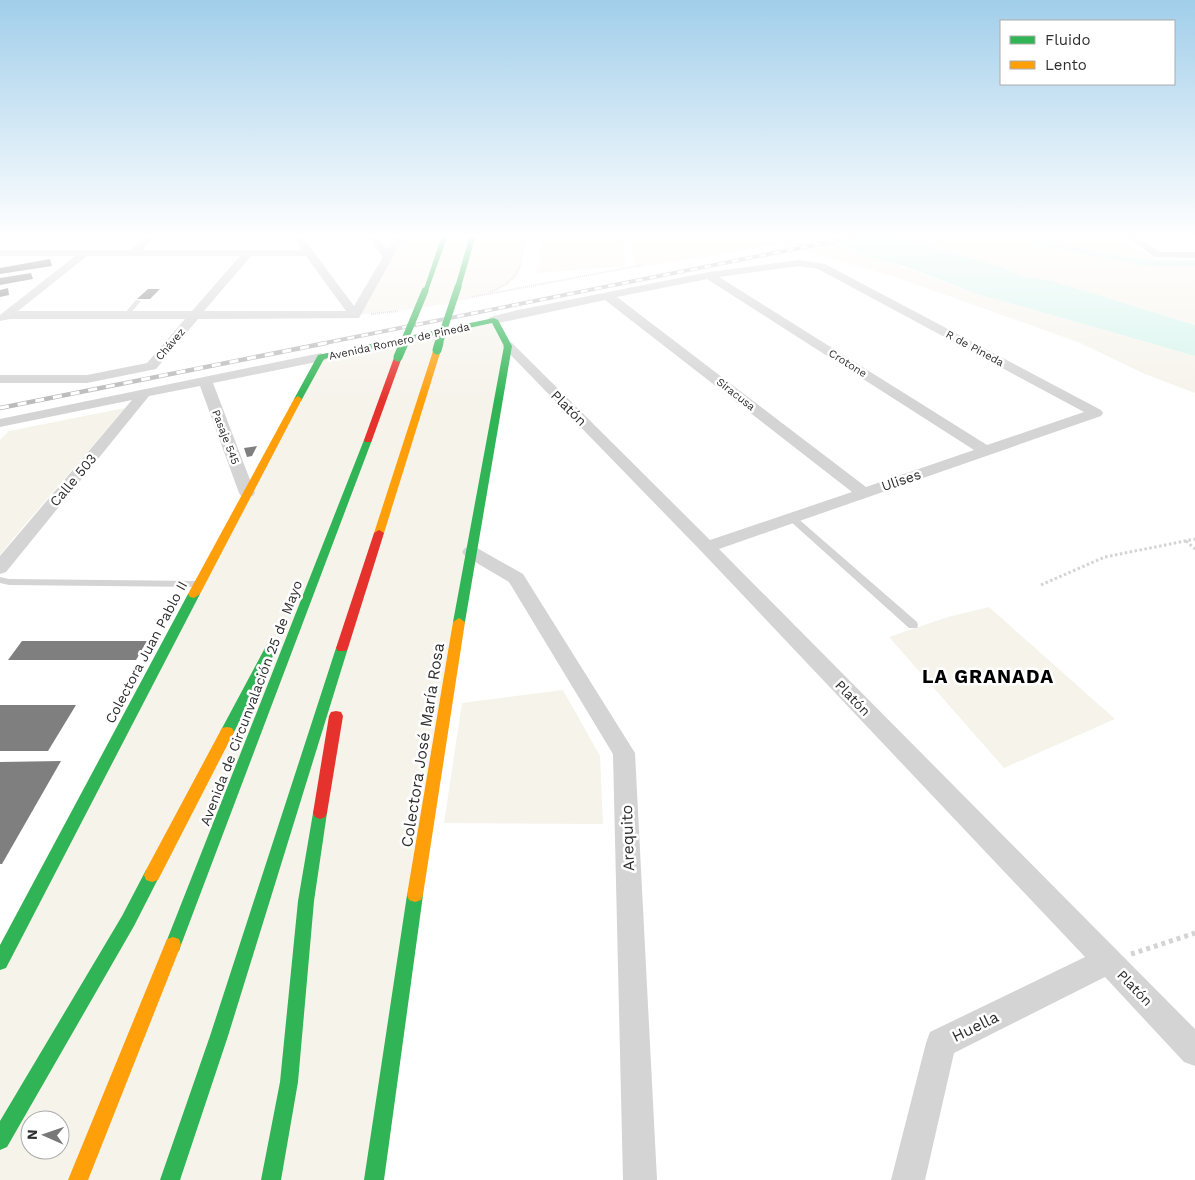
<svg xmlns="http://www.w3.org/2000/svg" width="1195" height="1180" font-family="'Work Sans',sans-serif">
	<rect width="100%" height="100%" fill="#fff"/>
	<g fill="#f6f3eb" fill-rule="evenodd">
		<path d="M400 235H525C523 248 524 269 514 279 493 303 389 312 355 315Z"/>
		<polygon points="543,235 623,235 625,266 538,273"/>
		<polygon points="630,235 830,235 843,246 978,294 1195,356 1195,393 1145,374 1078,342 898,278 780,244 635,268"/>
		<polygon points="885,235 1109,235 1161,262 1195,263 1195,325 1052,281 1023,276 1008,269 954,254 946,249"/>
		<path d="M494 320 508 346 374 1180H0V962L321 357ZM30 1120H60V1150H30Z"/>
		<polygon points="125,408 16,535 0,555 0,440 9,431"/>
		<polygon points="989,607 1115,719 1004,768 889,637 948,617"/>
		<polygon points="563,690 600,756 603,824 444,823 462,703"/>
	</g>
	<polygon fill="#d6f4ec" points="830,235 885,235 912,240 1008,269 1023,276 1052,281 1195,325 1195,356 978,294 903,266 861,255 843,246"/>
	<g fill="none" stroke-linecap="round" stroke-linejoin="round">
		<polygon fill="#d6f4ec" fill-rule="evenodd" points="1039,241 1148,260 1195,260 1195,266 1148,266 1035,246 1034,244"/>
	</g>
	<g fill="#7f7f7f">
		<polygon points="50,259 52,266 0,274 0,268"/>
		<polygon points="31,273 33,279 0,285 0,278"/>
		<polygon points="8,288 9,295 0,297 0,290"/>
		<polygon points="148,289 160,289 150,299 137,299"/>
		<polygon points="257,446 252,456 247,457 244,448"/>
		<polygon points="22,641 147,641 136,660 8,660"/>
		<polygon points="0,705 76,705 48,751 0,751"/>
		<polygon points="61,761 2,864 0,864 0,762"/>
	</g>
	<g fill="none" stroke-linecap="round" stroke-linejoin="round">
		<g stroke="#d4d4d4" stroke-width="2" stroke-dasharray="1 1" stroke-linecap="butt">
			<path d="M490 292C521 279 521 266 525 235"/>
			<polyline points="472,297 643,265"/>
			<polyline points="371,314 399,311"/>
		</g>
		<g stroke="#d4d4d4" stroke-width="3" stroke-dasharray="2.5 2.5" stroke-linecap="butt">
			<polyline points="1186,541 1195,549"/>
			<polyline points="1041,585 1105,557 1195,539"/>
		</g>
		<polyline stroke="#d4d4d4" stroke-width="5" stroke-dasharray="4 4" stroke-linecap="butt" points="1131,954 1195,933"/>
		<g fill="#d4d4d4" fill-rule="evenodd">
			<polygon points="136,300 141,301 128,316 124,316 124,314"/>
			<polygon points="792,515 795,516 917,622 918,625 917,628 909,628 789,520 787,518"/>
			<polygon points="0,577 9,579 199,581 204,584 199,587 9,585 0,583"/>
		</g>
		<g fill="#d4d4d4" fill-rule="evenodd">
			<path d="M147 235H157L142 250H302L291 235H301L354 306 383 257 366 235H376L387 249 395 235H405L359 318 198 319 156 369 87 383H0V375H87L147 363 185 319H10L0 321V315L75 256H0V250H130ZM87 256H240L192 311H18ZM251 256H306L346 311H204Z"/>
			<polygon points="1125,235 1136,235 1160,252 1195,252 1195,258 1154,257"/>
			<path d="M799 260 825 264 1101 410 1103 413 1101 416 719 549 1195 1029V1066L1184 1062 1105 977 954 1053 925 1180H891L926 1043 930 1032 1085 957 701 551 502 346 508 342 512 343 710 540 852 492 605 300 494 324 488 320 490 317 518 310 709 272ZM799 266 818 269 1084 412 987 445 719 277ZM707 279 974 450 866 487 617 297Z"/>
			<polygon points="321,353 327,357 326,360 213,383 255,493 253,496 241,496 239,493 200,386 149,396 6,572 0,574 0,556 132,400 0,427 0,419"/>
			<polygon points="471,546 477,548 523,574 635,753 657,1180 623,1180 613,754 509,582 465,556 462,552 465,548"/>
		</g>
		<g fill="#30b455" fill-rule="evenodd">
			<polygon points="442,235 448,235 428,291 423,292"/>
			<polygon points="470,235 476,235 461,287 458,289 455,287"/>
			<polygon points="494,318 498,320 512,346 465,622 459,626 453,622 504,346 492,323 324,359 301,401 295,401 294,399 318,355"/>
			<polygon points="368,437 372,440 181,945 179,951 173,953 167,951 165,945 364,440"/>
			<polygon points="194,590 200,594 6,968 0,970 0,945 188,594"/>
			<polygon points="272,642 276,643 278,646 234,732 232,736 227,737 222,736 220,732 266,646 268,643"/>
			<polygon points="342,644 346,645 348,648 228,1036 180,1180 160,1180 210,1036 336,648 338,645"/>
			<polygon points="320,807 325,809 327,813 314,901 298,1082 281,1180 261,1180 280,1082 298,901 313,813 315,809"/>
			<polygon points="152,868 158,870 160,875 134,926 7,1147 0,1150 0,1121 122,916 146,870"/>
			<polygon points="415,888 421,890 423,895 384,1180 364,1180 407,895 409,890"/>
		</g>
		<g fill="#ff9f0a" fill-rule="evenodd">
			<polygon points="434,348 441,350 384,533 379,536 375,535 374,533"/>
			<polygon points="298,396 302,399 200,594 194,598 190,597 188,594 294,399"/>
			<polygon points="459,618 465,622 423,895 421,900 415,902 409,900 407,895 453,622"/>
			<polygon points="227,727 232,728 234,732 158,880 152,882 146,880 144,875 146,870 222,728"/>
			<polygon points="173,937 179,939 181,945 88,1180 68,1180 167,939"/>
		</g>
		<g fill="#e5322d" fill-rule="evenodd">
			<polygon points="395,355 402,357 372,440 371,442 365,442 364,440"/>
			<polygon points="379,530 384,533 348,648 346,651 338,651 336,648 374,533"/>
			<polygon points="336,711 341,712 343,716 327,813 325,817 320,819 315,817 313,813 329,716 331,712"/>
		</g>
		<g stroke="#bbb" stroke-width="4">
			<polyline id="rail-far1" points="320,344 864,235"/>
		</g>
		<g stroke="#bbb" stroke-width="4.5">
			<polyline id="rail" points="0,408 326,343"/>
		</g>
		<use href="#rail-far1" stroke="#fff" stroke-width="2.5" stroke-dasharray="7" stroke-linecap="butt"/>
		<use href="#rail" stroke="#fff" stroke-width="3" stroke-dasharray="9" stroke-linecap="butt"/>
		<g stroke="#30b455" stroke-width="7">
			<polyline points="403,344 425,291"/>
			<polyline points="439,344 458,287"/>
		</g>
		<g stroke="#30b455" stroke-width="9">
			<polyline points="437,350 439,343"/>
			<polyline points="398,357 404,343"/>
		</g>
	</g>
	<linearGradient id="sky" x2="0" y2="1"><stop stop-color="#a1ceea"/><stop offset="0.59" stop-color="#fff"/><stop offset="1" stop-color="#fff" stop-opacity="0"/></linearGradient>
	<rect width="1195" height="400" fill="url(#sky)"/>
	<g text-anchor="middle" stroke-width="5" stroke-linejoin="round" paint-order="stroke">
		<g font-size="11" fill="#2f2f2f" stroke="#fff">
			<text transform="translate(399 341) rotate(-12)" y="4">Avenida Romero de Pineda</text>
			<text transform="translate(170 344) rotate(-49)" y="4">Chávez</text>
			<text transform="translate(975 348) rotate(28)" y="4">R de Pineda</text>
			<text transform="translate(848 363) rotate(32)" y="4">Crotone</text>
			<text transform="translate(736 394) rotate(38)" y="4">Siracusa</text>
			<text transform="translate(226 437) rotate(69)" y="4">Pasaje 545</text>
		</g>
		<g font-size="14" fill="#2f2f2f" stroke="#fff">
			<text transform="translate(569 408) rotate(45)" y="5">Platón</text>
			<text transform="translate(73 480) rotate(-50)" y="5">Calle 503</text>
			<text transform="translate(901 480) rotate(-19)" y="5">Ulises</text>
			<text transform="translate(146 652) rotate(-62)" y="5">Colectora Juan Pablo II</text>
			<text transform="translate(853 698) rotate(46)" y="5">Platón</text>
			<text transform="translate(251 703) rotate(-69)" y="5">Avenida de Circunvalación 25 de Mayo</text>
			<text transform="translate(1135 988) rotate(46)" y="5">Platón</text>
		</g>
		<g font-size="16" fill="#2f2f2f" stroke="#fff">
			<text transform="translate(422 745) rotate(-81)" y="6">Colectora José María Rosa</text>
			<text transform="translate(627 838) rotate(-92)" y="6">Arequito</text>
			<text transform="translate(975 1026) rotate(-26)" y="6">Huella</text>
		</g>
		<g font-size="19" font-weight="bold" letter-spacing="1" fill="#000" stroke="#fff">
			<text x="988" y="683">LA GRANADA</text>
		</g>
	</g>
	<rect x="1000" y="20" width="175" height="65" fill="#ffffff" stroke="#acacac"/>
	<rect x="1010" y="36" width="25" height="8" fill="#30b455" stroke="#acacac"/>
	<text x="1045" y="45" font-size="15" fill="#2f2f2f">Fluido</text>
	<rect x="1010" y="61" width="25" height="8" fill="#ff9f0a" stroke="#acacac"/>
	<text x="1045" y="70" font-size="15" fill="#2f2f2f">Lento</text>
	<g transform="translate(45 1135) rotate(272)"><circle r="24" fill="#ffffff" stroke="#acacac"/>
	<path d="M0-4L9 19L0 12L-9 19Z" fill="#787878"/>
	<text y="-8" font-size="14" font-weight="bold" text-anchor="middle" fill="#2f2f2f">N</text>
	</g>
</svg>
